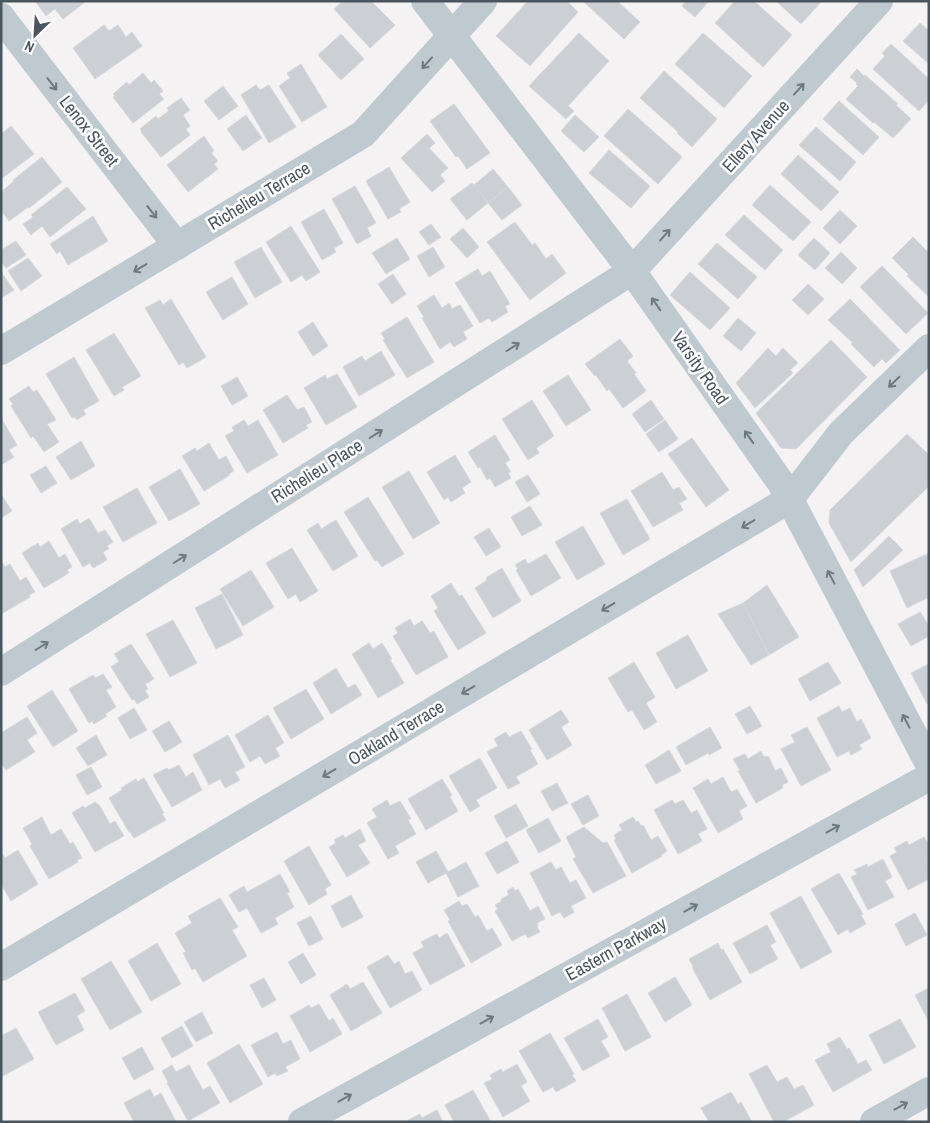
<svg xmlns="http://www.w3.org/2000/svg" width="930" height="1123" font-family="'Archivo Narrow',sans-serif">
	<rect width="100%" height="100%" fill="#f4f2f2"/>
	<g fill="#cccfd4" stroke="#d6d8dd">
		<polygon points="35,1 84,1 85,2 63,19 55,9 46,16"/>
		<polygon points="343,1 371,1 395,25 370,48 334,9"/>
		<polygon points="528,1 567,1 578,12 530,66 496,36"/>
		<polygon points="583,1 617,1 640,22 624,39"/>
		<polygon points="686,1 709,1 695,17 682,6"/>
		<polygon points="735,1 754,1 792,35 763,67 715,23"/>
		<polygon points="776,1 822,1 801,24"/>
		<polygon points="920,23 929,31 929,64 903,41"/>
		<polygon points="104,25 109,31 118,25 126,37 132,32 142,46 95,79 73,48"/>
		<polygon points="579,33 609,61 568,106 574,111 566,119 529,86"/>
		<polygon points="703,33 752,76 724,108 675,64"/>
		<polygon points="341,34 364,59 341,80 318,55"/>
		<polygon points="891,44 929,79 929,100 919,111 873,69 885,56 882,53"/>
		<polygon points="301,64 327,107 302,122 279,86 290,78 287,73"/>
		<polygon points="857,69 864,76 865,75 898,104 896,105 911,119 893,138 874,122 873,123 846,99 858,86 856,84 857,83 850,77"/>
		<polygon points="664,71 717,119 692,147 677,133 678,132 640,98"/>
		<polygon points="143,73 151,83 154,80 163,91 159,94 164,99 133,123 113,97 115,96 113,94 127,82 129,85"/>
		<polygon points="256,85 260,90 269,85 296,127 269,143 241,95"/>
		<polygon points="223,86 238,106 219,120 204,101"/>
		<polygon points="181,98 190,110 183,115 190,126 186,129 190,135 161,157 141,132 142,132 140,129 156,116 158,119 169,111 167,108"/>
		<polygon points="839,101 879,137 863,155 823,119"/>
		<polygon points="454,104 490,153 467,169 458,156 456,157 430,121"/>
		<polygon points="628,109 682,157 658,184 604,136"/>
		<polygon points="246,115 262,138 243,151 227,129"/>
		<polygon points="575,115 599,137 584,152 561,131"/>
		<polygon points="11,126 34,154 1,179 1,134"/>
		<polygon points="816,127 856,162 840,181 799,145"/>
		<polygon points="427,134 435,143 429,148 448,168 440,175 445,181 432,192 401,158"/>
		<polygon points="204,136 214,151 211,153 218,161 214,164 218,169 188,192 167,165"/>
		<polygon points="609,150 650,186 631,208 589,173"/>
		<polygon points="798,155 839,192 821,211 781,174"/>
		<polygon points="42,157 62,182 29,208 28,207 9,221 1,210 1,192 14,181 13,180"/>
		<polygon points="389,167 410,202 399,209 401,212 388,219 366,181"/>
		<polygon points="493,169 508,187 488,203 474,185"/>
		<polygon points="472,183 488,203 467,220 450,199"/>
		<polygon points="770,185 811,222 793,241 752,205"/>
		<polygon points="355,186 376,223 367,228 371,236 357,244 332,199"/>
		<polygon points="67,187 86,209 50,237 42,226 31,235 23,224 33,217 31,215"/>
		<polygon points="508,187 522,205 502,220 488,203"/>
		<polygon points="324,209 343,243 334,248 336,252 322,260 301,222"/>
		<polygon points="840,210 857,226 840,244 823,228"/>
		<polygon points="744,215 783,250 765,270 725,235"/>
		<polygon points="93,216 108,241 68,265 60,251 57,254 50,244"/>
		<polygon points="515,222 532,245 535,243 546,259 552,254 566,273 530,300 487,242"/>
		<polygon points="431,224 441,237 429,245 419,232"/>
		<polygon points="291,226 320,272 306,281 302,275 291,282 266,242"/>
		<polygon points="463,228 479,247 467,258 450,239"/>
		<polygon points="913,237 929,253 929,297 907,276 909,275 892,258"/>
		<polygon points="397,238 410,259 386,274 372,253"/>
		<polygon points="814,238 830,253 815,270 798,255"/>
		<polygon points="16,241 26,255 6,268 1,261 1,250"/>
		<polygon points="717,243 757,277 738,299 698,264"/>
		<polygon points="261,247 282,282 255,298 234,262"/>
		<polygon points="433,247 445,267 429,277 417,256"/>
		<polygon points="841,252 857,268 842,284 825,268"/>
		<polygon points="28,258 42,276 21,291 8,271"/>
		<polygon points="882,266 928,313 906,334 860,287"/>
		<polygon points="478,269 482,276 490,271 510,304 505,306 508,312 492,322 489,318 480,323 455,283"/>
		<polygon points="1,272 14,290 1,298"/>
		<polygon points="690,272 730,308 710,330 670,295"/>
		<polygon points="393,274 406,294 392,304 378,284"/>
		<polygon points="232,277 248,304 223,320 206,292"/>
		<polygon points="808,284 824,299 808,315 792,300"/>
		<polygon points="434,295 442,308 449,303 452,309 460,305 473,326 463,332 467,339 454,347 450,342 440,349 422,318 424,317 417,306"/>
		<polygon points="171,299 206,357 187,368 183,362 179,365 145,308 160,300 163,305"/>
		<polygon points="850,299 900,350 886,363 882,359 874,367 851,344 853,343 828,320"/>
		<polygon points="407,317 434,362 407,378 383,340 385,339 381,333"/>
		<polygon points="738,318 756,333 741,351 723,336"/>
		<polygon points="313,322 328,346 313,356 298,332"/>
		<polygon points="114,333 141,376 122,387 124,390 114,396 86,350"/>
		<polygon points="620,339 633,356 627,361 636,373 634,374 646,391 623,408 609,389 607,391 596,375 595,376 585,364"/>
		<polygon points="831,340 867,377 796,449 781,448 756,413"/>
		<polygon points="768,348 776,356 783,348 798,363 790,370 793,373 755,408 736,383"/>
		<polygon points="381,351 395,375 359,396 343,367 362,356 365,361"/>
		<polygon points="74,357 99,401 83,410 86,414 77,420 75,417 72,418 46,374"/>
		<polygon points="337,374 357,407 326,425 304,388 325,375 327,379"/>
		<polygon points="568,375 591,410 566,426 543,391"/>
		<polygon points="237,377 248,396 232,405 221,386"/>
		<polygon points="29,386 33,392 37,390 56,420 47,424 59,442 44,452 33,436 31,438 11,406 13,404 9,399"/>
		<polygon points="287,395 297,410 304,407 312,422 306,425 308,428 283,443 263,410"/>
		<polygon points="532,400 554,436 536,448 539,453 528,460 502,419"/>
		<polygon points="651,400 664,419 645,432 632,414"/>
		<polygon points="1,418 17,445 9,450 14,457 1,465"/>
		<polygon points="244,420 248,426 258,420 278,455 247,473 225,436 234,431 232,427"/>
		<polygon points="665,420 678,439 659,452 646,434"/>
		<polygon points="907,434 929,455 929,486 851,562 829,523 830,510"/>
		<polygon points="495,435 510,460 505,463 511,472 508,473 511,478 495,487 490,478 487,480 480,467 478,468 468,452"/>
		<polygon points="692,438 729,490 706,507 668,454"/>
		<polygon points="81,441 95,466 71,480 56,457"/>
		<polygon points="209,443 219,460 226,456 234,471 229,474 230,475 204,491 182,456 195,448 197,451"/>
		<polygon points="455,455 471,482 462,488 465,493 451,502 448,497 444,500 427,472"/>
		<polygon points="46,466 57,483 41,493 30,475"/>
		<polygon points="180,469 200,504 169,521 149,487"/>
		<polygon points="409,471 440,523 413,539 382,487"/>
		<polygon points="662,472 673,490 679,487 687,499 679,503 683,510 653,527 631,491"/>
		<polygon points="528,475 540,494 527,502 515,482"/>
		<polygon points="137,488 157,523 123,542 103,507"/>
		<polygon points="1,494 12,511 1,518"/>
		<polygon points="368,497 404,554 382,567 377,560 375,561 344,512"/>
		<polygon points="627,499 650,539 623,555 600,513"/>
		<polygon points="530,506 542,525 522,536 511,517"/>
		<polygon points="89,518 98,533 105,530 113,542 107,546 109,549 103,552 107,560 93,568 90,563 83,567 61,529 77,519 80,524"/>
		<polygon points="336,520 358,556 333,571 307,530 318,523 321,529"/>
		<polygon points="583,526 605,564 577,580 555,542"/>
		<polygon points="489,528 501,547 486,556 474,537"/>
		<polygon points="889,536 903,550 863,587 854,570"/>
		<polygon points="49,541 59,558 65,554 72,567 67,570 69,573 44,588 22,553 38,543 40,547"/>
		<polygon points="292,548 318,591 300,602 296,594 288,599 266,563"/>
		<polygon points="929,553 929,597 907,608 890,571"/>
		<polygon points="546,554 561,578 531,596 516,570 518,569 515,565 525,559 528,564"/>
		<polygon points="1,561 5,567 10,564 20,581 26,577 35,592 29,595 30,597 3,613 1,610"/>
		<polygon points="502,568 521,601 493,618 475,588 486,581 487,577"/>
		<polygon points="251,570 274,607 243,626 220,589"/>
		<polygon points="451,583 459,596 462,595 486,633 458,650 434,611 438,608 431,596"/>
		<polygon points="767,585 799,637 769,655 743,603"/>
		<polygon points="222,594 243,635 216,649 195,608"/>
		<polygon points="743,603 769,655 751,665 718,614"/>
		<polygon points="920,612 929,626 929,636 911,646 898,624"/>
		<polygon points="410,619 414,626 422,621 430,633 434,631 448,657 416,675 393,636 398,633 395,628"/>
		<polygon points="173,620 197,663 170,677 146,634"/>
		<polygon points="688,635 708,671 676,689 656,653"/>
		<polygon points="369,643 373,649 382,643 392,659 390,660 404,683 378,698 352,654"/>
		<polygon points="131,644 154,679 145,684 148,689 145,691 149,697 137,704 134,699 132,700 111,667 119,661 114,654"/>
		<polygon points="634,662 655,697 646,703 657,722 644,730 632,710 628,712 608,678"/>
		<polygon points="828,662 841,683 810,701 798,679"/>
		<polygon points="929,664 929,703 927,704 911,673"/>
		<polygon points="336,668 348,688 355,684 362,695 331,714 313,683"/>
		<polygon points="103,674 112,687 106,690 116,707 105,714 107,716 94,724 92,721 89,723 69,689 93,675 95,678"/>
		<polygon points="306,689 324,719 291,739 273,708"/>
		<polygon points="52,690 78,731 53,747 27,706"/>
		<polygon points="750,706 762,726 747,734 735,714"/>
		<polygon points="839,706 842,712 850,708 857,722 861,719 871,738 859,745 862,749 851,755 849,751 837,757 817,718"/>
		<polygon points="134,708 147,730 130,739 118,718"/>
		<polygon points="561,710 569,722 561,727 572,745 547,760 529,730"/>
		<polygon points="268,715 284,743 275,748 280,756 265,764 260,756 250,762 235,735"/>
		<polygon points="27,717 37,733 27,740 35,752 6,770 1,763 1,733"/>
		<polygon points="169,721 182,742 165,752 152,731"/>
		<polygon points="710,727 722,748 709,755 708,753 686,765 676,747"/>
		<polygon points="807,727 831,770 801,786 781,749 795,742 791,735"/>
		<polygon points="521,731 532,749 530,750 538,764 516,777 520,783 508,789 487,752 498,746 494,739 506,732 509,737"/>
		<polygon points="96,735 107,755 88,766 76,748"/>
		<polygon points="228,735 245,767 235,772 240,780 225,788 220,779 209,785 193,755"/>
		<polygon points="669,750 681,771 656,784 645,765"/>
		<polygon points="761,751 763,756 769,757 775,771 781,768 788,782 782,785 783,788 756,803 738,771 740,770 733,759 745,754 748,759"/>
		<polygon points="480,758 497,788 476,800 480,806 470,812 449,776"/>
		<polygon points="179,765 186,777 193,772 202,790 172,807 153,775 167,768 169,770"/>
		<polygon points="91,767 102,787 87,795 76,775"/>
		<polygon points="723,777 731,792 737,789 747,806 739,811 743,819 718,833 693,788 708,779 711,784"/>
		<polygon points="144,778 164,813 162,814 166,820 134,838 130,832 129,832 109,798 122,790 121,788 136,779 137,782"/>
		<polygon points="442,779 452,795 450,797 458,811 426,830 408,799"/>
		<polygon points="557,783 568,803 552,811 541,791"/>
		<polygon points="588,795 599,816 583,825 571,804"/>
		<polygon points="387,800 390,806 400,801 411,819 408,820 416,834 395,846 399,853 388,859 367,823 377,817 372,809"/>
		<polygon points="672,800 675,804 683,800 691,813 697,810 707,829 698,834 702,841 678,854 654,810"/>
		<polygon points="95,802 100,806 110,824 115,821 124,836 95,852 72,813 83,806 85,808"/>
		<polygon points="516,804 528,826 506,838 494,816"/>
		<polygon points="42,817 51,835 61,829 70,844 73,842 82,858 77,860 78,862 49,879 30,846 32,844 23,828"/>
		<polygon points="633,817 636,822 638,821 641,826 643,825 651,840 658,836 667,851 661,855 662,856 632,873 614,840 616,839 614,835 622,830 619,825"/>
		<polygon points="548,818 561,841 539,853 526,830"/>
		<polygon points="584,827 603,843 607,842 626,876 593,893 573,859 576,857 566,837"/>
		<polygon points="360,829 366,841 358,845 370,863 347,877 329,847 336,843 334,840 343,835 345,838"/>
		<polygon points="924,837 929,845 929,857 927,858 929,861 929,879 908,890 890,856 897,852 894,848 907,841 909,845"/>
		<polygon points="507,841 519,862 497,874 485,853"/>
		<polygon points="309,846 331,885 325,889 327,894 309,905 284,861"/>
		<polygon points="18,850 38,884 11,901 1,884 1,852 5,858"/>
		<polygon points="436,851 448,872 428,883 416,862"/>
		<polygon points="883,859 892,877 885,881 894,897 868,910 851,877 857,874 854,870 867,864 868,867"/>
		<polygon points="466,862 479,886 458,897 446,873"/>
		<polygon points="551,862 556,870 561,867 570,883 576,880 586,898 571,906 574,912 564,918 560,912 552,916 530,873"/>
		<polygon points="839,873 863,914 861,915 866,924 850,933 848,929 838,935 811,889"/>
		<polygon points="280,874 290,892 287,893 294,907 275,918 278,924 261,933 247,908 239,912 229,895 244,886 247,892"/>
		<polygon points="513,887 515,891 518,889 530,911 538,906 545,919 537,923 538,926 537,927 540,932 528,938 525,934 512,941 495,911 498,909 495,905 502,901 501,899 509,895 507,891"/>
		<polygon points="351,895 363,917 342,928 331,906"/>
		<polygon points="801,896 832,952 801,969 770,913"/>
		<polygon points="220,898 238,927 232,930 247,956 203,982 195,968 192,970 183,953 186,952 175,933 192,923 188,916"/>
		<polygon points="459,901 462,906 467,904 475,917 478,915 487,931 492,928 502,945 471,963 448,921 450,920 444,910"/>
		<polygon points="915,913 927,935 906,946 895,924"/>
		<polygon points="311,916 323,939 309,946 297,923"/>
		<polygon points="767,925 776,942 770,945 778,959 750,974 733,943"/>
		<polygon points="447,933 465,966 430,985 413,953 424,947 421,942 437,934 439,938"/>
		<polygon points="157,943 181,984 151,1001 128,961"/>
		<polygon points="718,943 721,950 723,949 742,982 710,1000 692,967 693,966 689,959"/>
		<polygon points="303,953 316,975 301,984 288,962"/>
		<polygon points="388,955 394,964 399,961 405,974 412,971 422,990 390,1008 367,967"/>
		<polygon points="111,961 142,1012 110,1030 81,979"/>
		<polygon points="675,977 692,1005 665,1022 648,993"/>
		<polygon points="264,978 276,1000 262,1008 250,985"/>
		<polygon points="363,982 382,1013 351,1031 330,995 347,984 350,989"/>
		<polygon points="929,988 929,1022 915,995"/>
		<polygon points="75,993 85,1011 77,1016 84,1030 56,1045 38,1012"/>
		<polygon points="627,994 651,1037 625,1051 602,1008"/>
		<polygon points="319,1004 329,1021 333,1018 342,1034 310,1052 290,1016 309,1005 311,1008"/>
		<polygon points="202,1012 213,1033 196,1042 184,1022"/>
		<polygon points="598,1019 608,1037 601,1041 610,1056 583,1071 564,1038"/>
		<polygon points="900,1019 916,1047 884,1064 869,1035"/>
		<polygon points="182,1026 193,1046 172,1058 161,1038"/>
		<polygon points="16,1028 34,1059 1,1077 1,1036"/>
		<polygon points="277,1032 283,1044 291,1040 300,1059 285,1067 288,1071 277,1076 275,1073 268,1077 251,1045"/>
		<polygon points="550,1033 574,1074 572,1075 576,1081 556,1092 553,1087 543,1092 519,1051"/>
		<polygon points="840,1037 847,1049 849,1048 858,1064 866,1060 872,1070 833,1092 815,1060 831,1052 827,1044"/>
		<polygon points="239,1044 263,1084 230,1103 207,1063"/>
		<polygon points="142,1047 154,1069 134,1080 122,1058"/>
		<polygon points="517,1064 527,1082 521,1086 530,1101 503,1117 484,1083 492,1079 490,1075 501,1069 503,1072"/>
		<polygon points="172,1065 176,1072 189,1065 203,1090 210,1086 220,1103 188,1121 167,1083 168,1082 162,1071"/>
		<polygon points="767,1065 777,1082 787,1077 794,1089 803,1085 814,1105 783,1122 774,1122 749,1074"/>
		<polygon points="150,1089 154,1097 161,1093 176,1122 134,1122 124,1103"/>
		<polygon points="473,1090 491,1122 454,1122 445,1105"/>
		<polygon points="731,1092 738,1104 741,1102 752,1122 709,1122 701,1108"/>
		<polygon points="437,1110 443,1122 409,1122 408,1120 420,1114 422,1118"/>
	</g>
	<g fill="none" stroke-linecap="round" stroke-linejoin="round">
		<g stroke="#bfcad0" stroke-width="28">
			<polyline points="425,1 632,271 781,483 929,764"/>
			<polyline points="1,17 177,246"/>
			<polyline points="1,351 363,134 483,1"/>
			<polyline points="1,672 632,271 879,1"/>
			<polyline points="1,967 790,499 841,433 929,348"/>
			<polyline points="302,1122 929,777"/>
			<polyline points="874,1122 929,1091"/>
		</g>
	</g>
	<defs><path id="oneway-shaft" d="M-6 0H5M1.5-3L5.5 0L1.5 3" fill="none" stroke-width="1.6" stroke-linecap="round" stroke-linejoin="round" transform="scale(1.25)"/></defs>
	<g stroke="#6c7981">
		<use href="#oneway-shaft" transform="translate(427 63) rotate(132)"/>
		<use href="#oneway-shaft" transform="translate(52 84) rotate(52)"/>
		<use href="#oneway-shaft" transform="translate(799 89) rotate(-48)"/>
		<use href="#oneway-shaft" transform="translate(152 212) rotate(52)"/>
		<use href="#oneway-shaft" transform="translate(665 235) rotate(-48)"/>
		<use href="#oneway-shaft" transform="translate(140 268) rotate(149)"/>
		<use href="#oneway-shaft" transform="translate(656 304) rotate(-125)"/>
		<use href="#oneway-shaft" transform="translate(513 347) rotate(-32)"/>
		<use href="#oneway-shaft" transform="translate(894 382) rotate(136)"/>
		<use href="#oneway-shaft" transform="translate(376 434) rotate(-32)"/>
		<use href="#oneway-shaft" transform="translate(749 437) rotate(-125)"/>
		<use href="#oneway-shaft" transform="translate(748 524) rotate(149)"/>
		<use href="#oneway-shaft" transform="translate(180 559) rotate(-32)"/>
		<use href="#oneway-shaft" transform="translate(831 577) rotate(-118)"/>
		<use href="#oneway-shaft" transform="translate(608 607) rotate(149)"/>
		<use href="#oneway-shaft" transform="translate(42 646) rotate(-32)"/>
		<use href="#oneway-shaft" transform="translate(468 690) rotate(149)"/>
		<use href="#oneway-shaft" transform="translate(906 721) rotate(-118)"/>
		<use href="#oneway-shaft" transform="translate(329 773) rotate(149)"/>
		<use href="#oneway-shaft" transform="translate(833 829) rotate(-29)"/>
		<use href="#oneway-shaft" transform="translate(691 908) rotate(-29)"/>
		<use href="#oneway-shaft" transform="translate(487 1020) rotate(-29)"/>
		<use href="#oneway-shaft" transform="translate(345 1098) rotate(-29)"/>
		<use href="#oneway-shaft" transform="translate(901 1106) rotate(-29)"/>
	</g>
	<g text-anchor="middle" stroke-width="5" stroke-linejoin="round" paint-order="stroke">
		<g font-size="18" fill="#49565f" stroke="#fff">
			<text transform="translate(89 131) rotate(52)" y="6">Lenox Street</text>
			<text transform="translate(756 136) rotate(-48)" y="6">Ellery Avenue</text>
			<text transform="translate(259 196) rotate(-31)" y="6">Richelieu Terrace</text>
			<text transform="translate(700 368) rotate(55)" y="6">Varsity Road</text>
			<text transform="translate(317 471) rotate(-32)" y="6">Richelieu Place</text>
			<text transform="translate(396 733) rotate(-31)" y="6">Oakland Terrace</text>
			<text transform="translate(616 949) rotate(-29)" y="6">Eastern Parkway</text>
		</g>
	</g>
	<rect width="930" height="1123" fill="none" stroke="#49565f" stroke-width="5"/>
	<g transform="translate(35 35) rotate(205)" stroke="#ffffff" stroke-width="4" paint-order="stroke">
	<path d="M0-4L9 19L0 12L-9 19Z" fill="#49565f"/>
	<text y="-8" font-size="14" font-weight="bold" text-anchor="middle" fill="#49565f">N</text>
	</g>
</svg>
